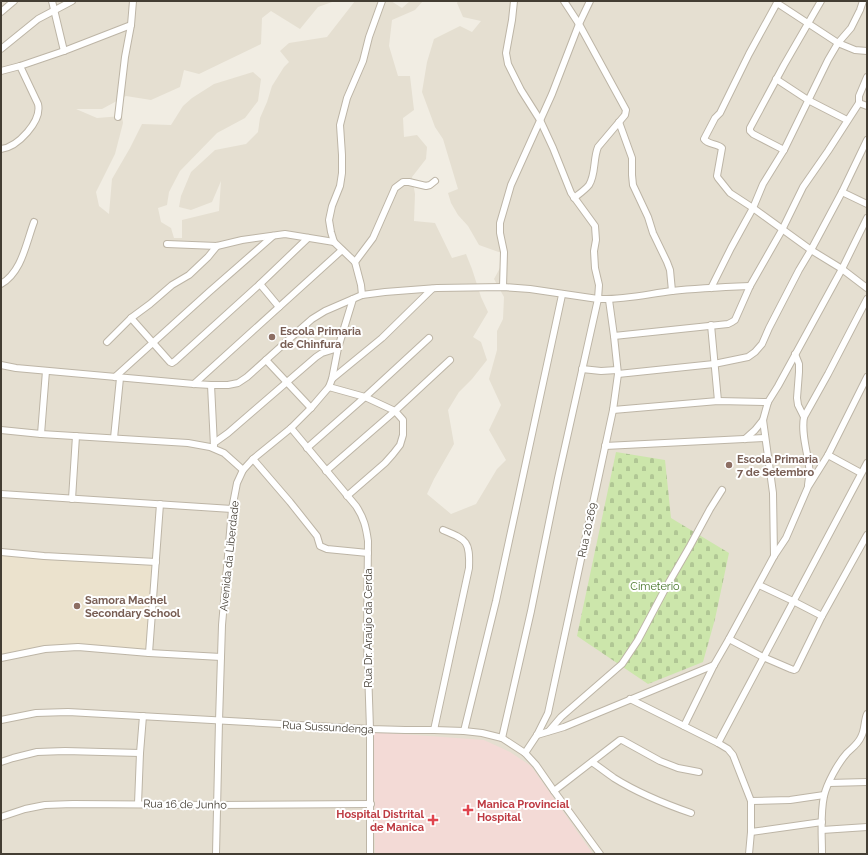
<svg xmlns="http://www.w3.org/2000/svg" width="868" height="855" font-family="Raleway,sans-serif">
	<defs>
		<pattern id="cemetery-stones" width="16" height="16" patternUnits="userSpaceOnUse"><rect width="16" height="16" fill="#cce6ab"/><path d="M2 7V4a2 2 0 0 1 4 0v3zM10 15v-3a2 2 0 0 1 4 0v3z" fill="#b0c694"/></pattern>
	</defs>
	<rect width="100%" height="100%" fill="#f1ede3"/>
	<polygon fill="#e5dfd1" points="1,1 335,1 318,7 300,29 271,11 262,18 261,44 199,74 184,70 180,87 151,100 126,96 102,109 76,109 97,118 122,116 123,123 115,154 96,192 99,206 109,214 112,179 130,148 142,124 171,125 183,106 192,98 214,84 253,72 261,79 258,101 245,118 217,133 180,171 169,192 167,205 158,208 161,222 171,228 174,238 182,238 182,220 219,211 221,181 212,202 191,210 179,207 181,196 191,172 215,150 246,144 258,132 260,118 267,102 272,86 284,67 289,62 280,51 289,43 327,37 355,1 391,1 402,8 410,1 423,1 415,10 392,20 389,46 398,76 410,76 414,110 403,118 404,137 417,135 427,147 426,159 412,177 415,194 414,221 435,223 452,258 466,254 472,269 481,297 488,312 473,337 481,342 487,360 472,379 459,392 448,410 454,444 434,479 427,494 451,514 476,504 497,469 506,460 489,430 501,405 489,379 497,350 497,331 503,319 504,297 494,279 507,255 479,245 468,226 458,215 451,203 448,193 458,189 443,139 435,127 422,92 427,62 434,39 460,26 472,32 481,21 463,17 457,3 458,1 867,1 867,854 1,854"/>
	<polygon fill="#ebe2cd" points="1,553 155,565 150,652 78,648 1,656"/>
	<polygon fill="#f3dad6" points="374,732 484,740 510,752 531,766 593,854 375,854"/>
	<polygon fill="url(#cemetery-stones)" points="616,452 665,460 671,518 729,553 715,619 703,662 648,684 577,636"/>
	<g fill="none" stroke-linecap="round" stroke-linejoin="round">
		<g stroke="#bdb5a6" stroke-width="8">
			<g id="minor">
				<polyline points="52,1 64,51"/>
				<path d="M564 1 579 24 626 110 625 115 598 147C593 159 596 174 589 185 585 190 579 194 574 198"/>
				<polyline points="863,1 860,10 851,28 838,43 828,60 784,150 763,184 753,208 811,250 842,269 867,288"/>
				<polyline points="777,3 838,43 855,50 867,51"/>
				<polyline points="1,12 14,1"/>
				<polyline points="1,49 38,19 72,1"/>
				<polyline points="1,71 20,66 64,51 131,25"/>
				<polyline points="776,79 808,100 847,120"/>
				<polyline points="859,103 859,96 867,77"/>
				<polyline points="118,117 125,57 131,25 133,1"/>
				<polyline points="619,122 632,158 632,175 633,185 648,217 653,233 667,262 670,270 672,291"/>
				<path d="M1 149C18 147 42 121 38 104L20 66"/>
				<polyline points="784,150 753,134 750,131 750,128 784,65 821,1"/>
				<polyline points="842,192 867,204"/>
				<polyline points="167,244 217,246 242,240 285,234 334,242"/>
				<polyline points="355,262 373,238 395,188 403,182 409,182 426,186 430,185 435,181"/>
				<path d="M1 284C22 272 26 243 34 222"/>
				<polyline points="260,284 279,307"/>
				<polyline points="503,287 504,252 500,233 500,223 511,185 552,94 579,24 590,1"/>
				<path d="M711 288 731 248 753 208 730 193 718 178 717 176 722 148C717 143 708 145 704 139L715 118 720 113 749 54 778 1"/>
				<polyline points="362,295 361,285 355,262 334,242 331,232 329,220 332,206 340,186 342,173 342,155 340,125 347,98 363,61 369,37 382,1"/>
				<polyline points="131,318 170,362 172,363 175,361 260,284 308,238"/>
				<polyline points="711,325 718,401"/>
				<polyline points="614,336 728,324 732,322 735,320 750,286 782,230 803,187 828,151 859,103 867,106"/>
				<polyline points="107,342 131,318 150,304 172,285 189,275 208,257 217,246"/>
				<polyline points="795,354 799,364 799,372 797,398 798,405 804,417"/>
				<polyline points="266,360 311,408"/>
				<path d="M1 365 16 368 194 384 211 385H228L238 383 247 377 296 333 312 319 325 311 362 295 385 292 437 288 503 287 530 289 598 299C623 300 648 294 672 291 698 288 724 287 750 286"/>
				<polyline points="582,369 601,371 617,370"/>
				<polyline points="618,374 714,364 748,357 755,352 762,344 769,328 799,270 811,250 842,192 867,140"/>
				<polyline points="115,377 209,292 273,236"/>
				<polyline points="332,379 382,338 432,289"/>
				<polyline points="194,384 342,250"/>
				<polyline points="211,385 214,446"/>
				<polyline points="613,410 718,401 768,402"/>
				<path d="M291 428 356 506C364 518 366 527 368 541L367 640 370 729V854"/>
				<polyline points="1,430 41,434 188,443 210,447 224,453 243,470"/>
				<polyline points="41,434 46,371"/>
				<polyline points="114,438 120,378"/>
				<polyline points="745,439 755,430 763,420"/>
				<polyline points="214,443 228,433 316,357 322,353 338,348"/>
				<polyline points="605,446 765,438"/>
				<polyline points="307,448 365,397 429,338"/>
				<polyline points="828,455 861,473"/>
				<polyline points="253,459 290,502 317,536 320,546 327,549 368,553"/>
				<polyline points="326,471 395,411 365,397 329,387"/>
				<path d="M808 485C809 479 810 472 809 466 807 450 801 433 804 417L828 374 867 299"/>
				<polyline points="1,494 232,509"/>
				<polyline points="347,496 385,463 393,454 400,445 403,435 403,420 395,411 450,360"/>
				<polyline points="72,499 76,436"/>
				<polyline points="1,552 44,556 156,562"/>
				<polyline points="774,556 773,493 763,420 768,402 778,386 842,269 867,218"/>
				<polyline points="759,585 793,601 822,616"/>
				<polyline points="729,639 763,657 791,669 794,670 796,669 822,616 867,535"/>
				<polyline points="149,653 160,504"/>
				<polyline points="1,658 45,649 78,647 149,653 221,657"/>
				<polyline points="630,699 718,743 728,749 733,755 751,801 751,832 749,854"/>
				<polyline points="1,720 36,713 68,712 370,729 405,730 434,730 464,731 482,733 502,738 525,753 536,765 554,791 600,854"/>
				<polyline points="684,726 714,665 729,639 774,556 786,538 808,487 828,455 867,377"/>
				<path d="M434 730 469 568C470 541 467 540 443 530"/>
				<polyline points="464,731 496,601 562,295"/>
				<polyline points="549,731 561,717 622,664 638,640 664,591 690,546 710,509 722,490"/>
				<polyline points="537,735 564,727 714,665"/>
				<polyline points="502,738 531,611 558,478 598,299 599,285 595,268 594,251 596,240 595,226 571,193 553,148 540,120 521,90 508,64 506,53 512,20 514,1"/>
				<polyline points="718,743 867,463"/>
				<polyline points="525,753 537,735 548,713 613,410 618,374 614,336 609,300"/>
				<polyline points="1,762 13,758 37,752 65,751 140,753"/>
				<path d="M592 762C599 767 607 773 614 778 638 793 665 804 691 813"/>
				<polyline points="829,783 867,782"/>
				<polyline points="554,791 620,740 622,740 660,761 678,768 699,772"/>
				<polyline points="751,801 790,800 824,795"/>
				<polyline points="138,804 140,753 143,716"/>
				<polyline points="1,817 25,809 45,805 73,804 217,805 371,804"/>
				<polyline points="822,830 867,827"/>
				<polyline points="751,832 822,822"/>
				<polyline points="216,854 219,721 222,625 232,509 237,483 243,470 253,459 291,428 311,408 329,387 332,379 338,348 353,299"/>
				<path d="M822 854C822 835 820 815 824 796 827 783 838 763 847 753 852 748 858 744 861 737 865 730 864 721 867 714"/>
			</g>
		</g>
		<use href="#minor" stroke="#fff" stroke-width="6"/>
	</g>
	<g fill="#8d6e63" stroke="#fff" stroke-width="1.5">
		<circle cx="272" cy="337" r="4"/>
		<circle cx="729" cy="465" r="4"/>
		<circle cx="77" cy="606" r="4"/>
	</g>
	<g fill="#e0444e" stroke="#fff" stroke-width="1.5">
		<path d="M466 804h4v4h4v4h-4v4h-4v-4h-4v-4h4z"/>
		<path d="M431 814h4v4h4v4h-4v4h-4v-4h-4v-4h4z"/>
	</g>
	<g text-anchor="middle" stroke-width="4" stroke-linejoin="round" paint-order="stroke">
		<g font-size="11" font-weight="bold" fill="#785e54" stroke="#fff" text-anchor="start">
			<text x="280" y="335">Escola Primaria<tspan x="280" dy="13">de Chinfura</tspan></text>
			<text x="737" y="463">Escola Primaria<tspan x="737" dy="13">7 de Setembro</tspan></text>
			<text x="85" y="604">Samora Machel<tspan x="85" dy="13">Secondary School</tspan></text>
		</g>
		<g font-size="11" fill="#433d33" stroke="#fff">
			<text transform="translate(587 530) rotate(-78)" y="4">Rua 20.269</text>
			<text transform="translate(229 556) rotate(-84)" y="4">Avenida da Liberdade</text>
			<text transform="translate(368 628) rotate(-90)" y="4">Rua Dr. Araújo da Cerda</text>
			<text transform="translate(328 727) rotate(3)" y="4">Rua Sussundenga</text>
			<text transform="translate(185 804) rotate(1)" y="4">Rua 16 de Junho</text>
		</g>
		<g font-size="11" fill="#457428" stroke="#fff">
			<text x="655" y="590">Cimeterio</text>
		</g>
		<g font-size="11" font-weight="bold" fill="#be3a42" stroke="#fff" text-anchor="start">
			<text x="477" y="808">Manica Provincial<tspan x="477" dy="13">Hospital</tspan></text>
			<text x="424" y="818" text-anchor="end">Hospital Distrital<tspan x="424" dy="13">de Manica</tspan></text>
		</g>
	</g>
	<rect width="868" height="855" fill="none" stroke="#433d33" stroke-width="4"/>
</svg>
